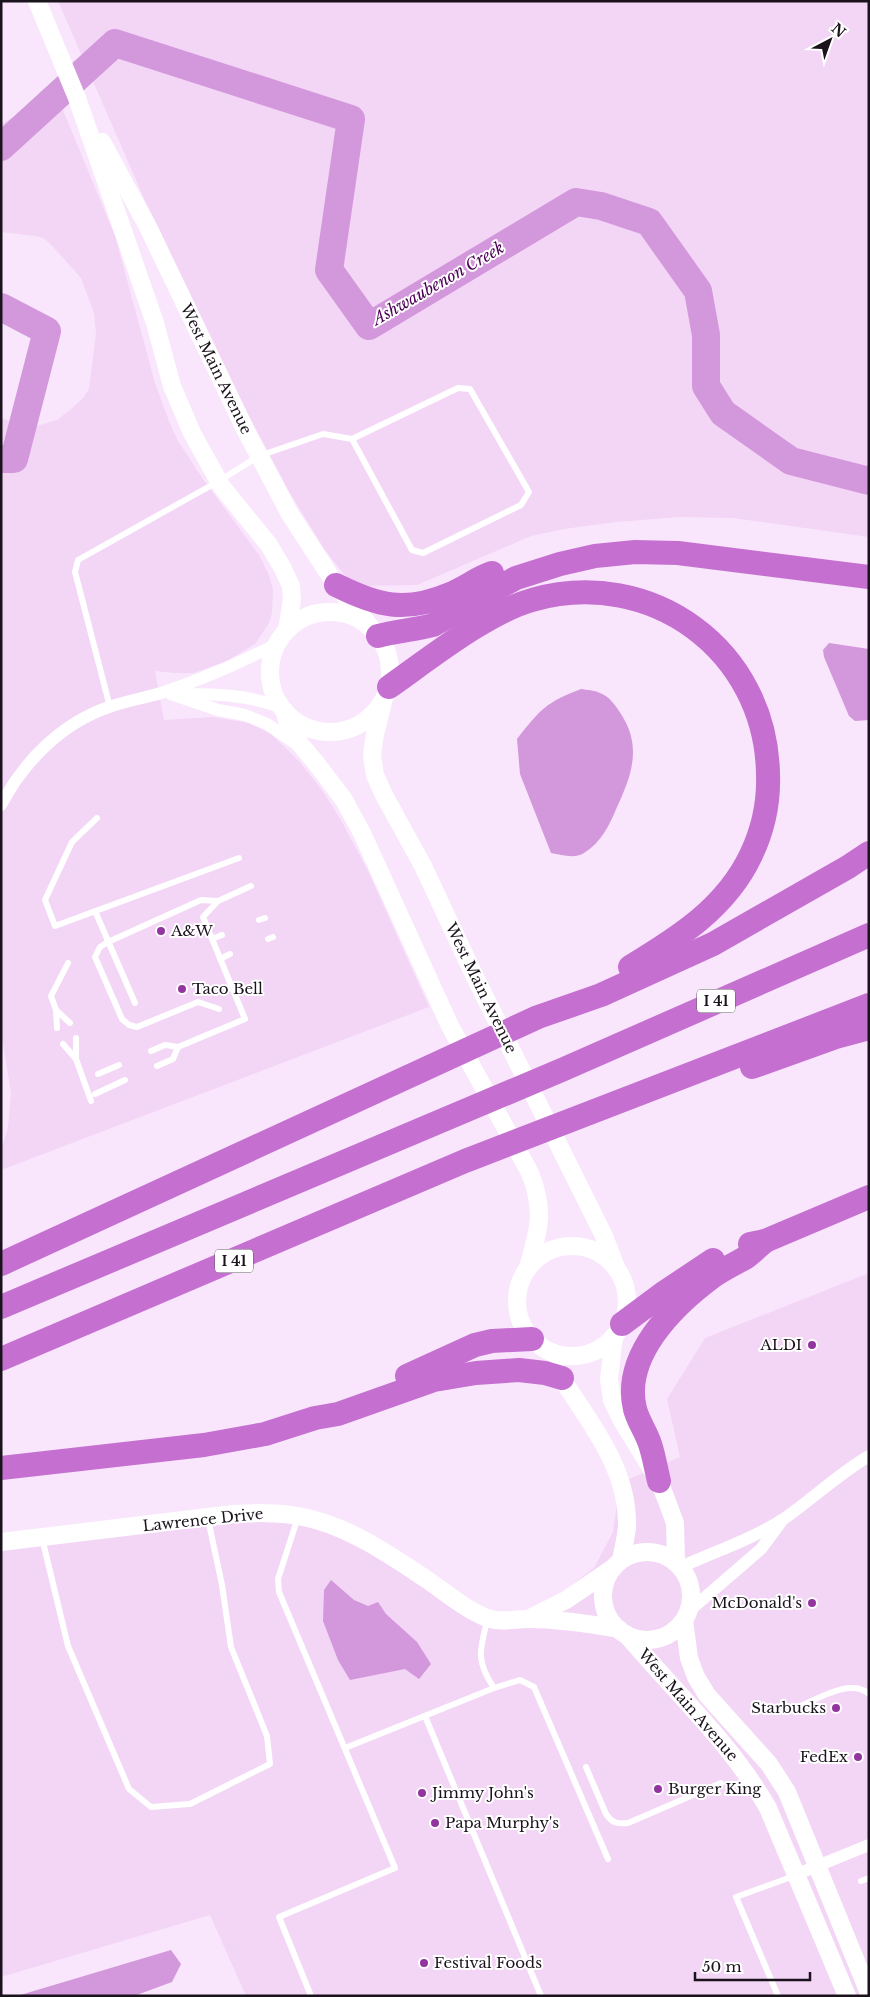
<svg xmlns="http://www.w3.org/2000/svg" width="870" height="1997" font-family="'Libre Baskerville',serif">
	<rect width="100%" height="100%" fill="#f9e6fc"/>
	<g fill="#f3d5f6">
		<polygon points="58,1 869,1 869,537 733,518 680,517 616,522 564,529 531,536 417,585 353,586 325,550 291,495 239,397 143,196"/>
		<polygon points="56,93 115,236 155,383 169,421 178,441 203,479 259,555 269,575 273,590 272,613 269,623 255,644 227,661 193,673 175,673 155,671 164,720 213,717 249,723 271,734 298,760 322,790 342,822 368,871 429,1007 1,1170 1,1150 8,1128 11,1093 1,1031 1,418 28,427 40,425 57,420 70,410 84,397 89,389 96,334 94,313 81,278 56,250 45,239 36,236 1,232 1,124"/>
		<polygon points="869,1273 869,1996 246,1996 210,1915 1,1977 1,1542 233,1514 331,1525 488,1618 527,1619 594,1568 613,1532 620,1483 680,1457 667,1399 705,1338"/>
	</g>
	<g fill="#d397db">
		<polygon points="829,643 869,649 869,720 855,721 849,716 824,657 823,650"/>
		<path d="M581 689C587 690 594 690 600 693 609 696 616 706 621 714 642 746 632 775 617 807 610 824 601 843 584 853 574 859 562 855 551 853L520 774 517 739C540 710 546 702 581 689Z"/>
		<polygon points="331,1580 354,1600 368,1606 378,1602 386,1614 417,1642 431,1664 419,1679 405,1669 350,1680 338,1660 323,1621 324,1590"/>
		<polygon points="171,1950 181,1964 172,1982 134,1996 17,1996"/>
	</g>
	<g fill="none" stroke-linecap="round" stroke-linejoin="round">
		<g stroke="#d397db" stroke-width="28">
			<polyline points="1,147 115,43 351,119 329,270 369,326 576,202 601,206 649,222 698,291 706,335 706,386 723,413 791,461 869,481"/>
			<polyline points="1,307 47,331 14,459 1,459"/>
		</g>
		<g stroke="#fff" stroke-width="6">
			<polyline points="110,707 75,572 78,560 219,481 259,456 323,434 352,439 412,550 423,553 521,505 529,492 470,389 458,388 352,439"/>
			<polyline points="97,818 72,842 45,900 55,926 239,858"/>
			<polyline points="218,901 201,900 108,942 100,947 95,957 122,1019 129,1025 137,1027 198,1002 219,1009"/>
			<polyline points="95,911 135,1003"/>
			<polyline points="259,920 265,918"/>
			<polyline points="212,939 222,935"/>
			<polyline points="268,939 273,937"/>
			<polyline points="220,959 230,954"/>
			<polyline points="68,963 51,996 56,1010 70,1023"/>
			<polyline points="56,1010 57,1028"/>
			<polyline points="76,1038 76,1059 91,1101"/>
			<polyline points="63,1044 76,1059"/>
			<polyline points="151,1051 165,1045 178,1047 245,1019 203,917 218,901 251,886"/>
			<polyline points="157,1066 173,1059 178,1047"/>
			<polyline points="98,1074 119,1065"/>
			<polyline points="95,1094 125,1080"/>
			<polyline points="298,1517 278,1579 279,1592 395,1868 279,1917 311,1996"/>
			<polyline points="42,1538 68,1646 129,1789 151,1807 190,1804 270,1764 267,1736 231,1647 222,1585 208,1519"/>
			<path d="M488 1618C480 1649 475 1660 494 1688"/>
			<path d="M796 1708C816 1700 851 1677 869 1694"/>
			<polyline points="425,1716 541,1996"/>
			<polyline points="345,1748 494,1688 520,1680 534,1687 608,1859"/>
			<path d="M586 1767 606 1814C612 1823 617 1824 628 1823L721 1783"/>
			<polyline points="861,1881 869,1878"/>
			<polyline points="778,1996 736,1897 794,1876"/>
		</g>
		<g stroke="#fff" stroke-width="12">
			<polyline points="171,694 218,710 245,715 267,724 295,743"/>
			<path d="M182 694C219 694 246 695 281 707"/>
			<path d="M1 805C24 761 62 723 109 707 126 701 144 698 161 693 201 680 239 663 277 644"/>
			<path d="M681 1567C716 1551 753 1539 785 1518 814 1498 838 1474 869 1456"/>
			<polyline points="688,1612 761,1549 781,1522"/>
			<polyline points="795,1875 869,1845"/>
		</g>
		<g stroke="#fff" stroke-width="18">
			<polyline points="37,1 77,98 155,323 172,386 192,433 222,487 269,545 282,567 291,586 292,599 287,630"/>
			<polyline points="102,142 148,227 246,431 290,514 336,585 373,630"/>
			<circle cx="330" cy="672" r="60"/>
			<polyline points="383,702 375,734 372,755 375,775 384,795 423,866 474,975 604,1236 617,1270"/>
			<path d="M284 710 291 733 316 763 344 800 362 833 450 1026 530 1173C545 1211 539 1230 528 1267"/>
			<circle cx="572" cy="1301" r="55"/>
			<polyline points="614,1336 609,1379 612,1400 621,1419 659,1481 668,1504 675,1523 676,1562"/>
			<path d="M556 1369C585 1418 629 1465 627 1527 626 1538 623 1549 621 1560"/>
			<path d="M1 1542 233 1514C255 1513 276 1512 298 1516 345 1524 387 1553 426 1579 446 1593 465 1609 487 1618 502 1623 513 1619 528 1619 556 1619 591 1624 619 1629"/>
			<circle cx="647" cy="1596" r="44"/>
			<polyline points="528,1619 566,1600 613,1568"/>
			<polyline points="684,1620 689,1658 696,1677 707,1695 769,1764 787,1792 869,1993"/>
			<path d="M626 1634C674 1691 731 1743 768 1808L847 1996"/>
		</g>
		<g stroke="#c570d1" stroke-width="24">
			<path d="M336 585C378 606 405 613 450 594 465 588 477 578 492 573"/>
			<path d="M378 636C396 631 415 630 433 625L516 578 560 564 595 556 635 552 678 553 869 577"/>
			<path d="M389 687C429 659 486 613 532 600 651 566 766 650 768 774 769 801 763 830 751 855 726 908 678 938 630 967"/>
			<polyline points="752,1067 836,1037 869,1028"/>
			<polyline points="750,1244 765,1241 869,1197"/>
			<polyline points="1,1264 538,1017 601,995 713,944 848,867 869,853"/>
			<polyline points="1,1307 564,1069 869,935"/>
			<polyline points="622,1324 665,1292 713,1260"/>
			<polyline points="1,1359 465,1161 869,1005"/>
			<polyline points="407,1376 475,1345 492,1341 532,1339"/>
			<polyline points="1,1468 204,1445 265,1434 315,1418 338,1414 434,1380 476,1373 519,1370 545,1373 562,1378"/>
			<path d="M659 1481C656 1469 654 1456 650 1444 646 1432 638 1421 635 1409 622 1356 673 1306 712 1277 722 1270 734 1264 745 1258 752 1253 759 1246 765 1241"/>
		</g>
	</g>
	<g fill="#92359f" stroke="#fff" stroke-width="2">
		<circle cx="161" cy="931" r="5"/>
		<circle cx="182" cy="989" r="5"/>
		<circle cx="812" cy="1345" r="5"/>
		<circle cx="812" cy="1603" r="5"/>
		<circle cx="836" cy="1708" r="5"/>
		<circle cx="858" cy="1757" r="5"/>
		<circle cx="658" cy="1789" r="5"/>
		<circle cx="422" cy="1793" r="5"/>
		<circle cx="435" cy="1823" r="5"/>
		<circle cx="424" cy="1963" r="5"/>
	</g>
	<g text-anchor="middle" stroke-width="4" stroke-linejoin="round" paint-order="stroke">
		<g fill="#fff" stroke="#5f5a60" stroke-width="1">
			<rect x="697" y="989.5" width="38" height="23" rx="4"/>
			<rect x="215" y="1249.5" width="38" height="23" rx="4"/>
		</g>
		<g font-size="14" font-weight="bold" fill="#1b131c">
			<text x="716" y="1006">I 41</text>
			<text x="234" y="1266">I 41</text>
		</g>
		<g font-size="15" fill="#1b131c" stroke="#fff">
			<text transform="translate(216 369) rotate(64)" y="5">West Main Avenue</text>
			<text transform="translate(481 988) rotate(64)" y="5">West Main Avenue</text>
			<text transform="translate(203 1520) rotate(-6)" y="5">Lawrence Drive</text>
			<text transform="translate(688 1705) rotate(49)" y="5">West Main Avenue</text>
		</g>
		<g font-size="15" fill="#1b131c" stroke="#fff" text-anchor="start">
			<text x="171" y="936">A&amp;W</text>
			<text x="192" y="994">Taco Bell</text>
			<text x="802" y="1350" text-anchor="end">ALDI</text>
			<text x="802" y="1608" text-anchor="end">McDonald's</text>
			<text x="826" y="1713" text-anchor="end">Starbucks</text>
			<text x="848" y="1762" text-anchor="end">FedEx</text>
			<text x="668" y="1794">Burger King</text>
			<text x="432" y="1798">Jimmy John's</text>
			<text x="445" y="1828">Papa Murphy's</text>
			<text x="434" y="1968">Festival Foods</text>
		</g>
		<g font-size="16" font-style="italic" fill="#4d0057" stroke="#fff">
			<text transform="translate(438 283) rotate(-30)" y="6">Ashwaubenon Creek</text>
		</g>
	</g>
	<rect width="870" height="1997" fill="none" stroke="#1b131c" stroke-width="5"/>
	<g transform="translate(830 40) rotate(41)" stroke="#ffffff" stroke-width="4" paint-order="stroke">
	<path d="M0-4L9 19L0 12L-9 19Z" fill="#1b131c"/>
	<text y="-8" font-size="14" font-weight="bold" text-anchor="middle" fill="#1b131c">N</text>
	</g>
	<path d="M695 1972v8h115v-8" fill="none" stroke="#1b131c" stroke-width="2.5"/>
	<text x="702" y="1972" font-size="15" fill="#1b131c" stroke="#ffffff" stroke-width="4" paint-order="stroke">50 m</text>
</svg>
